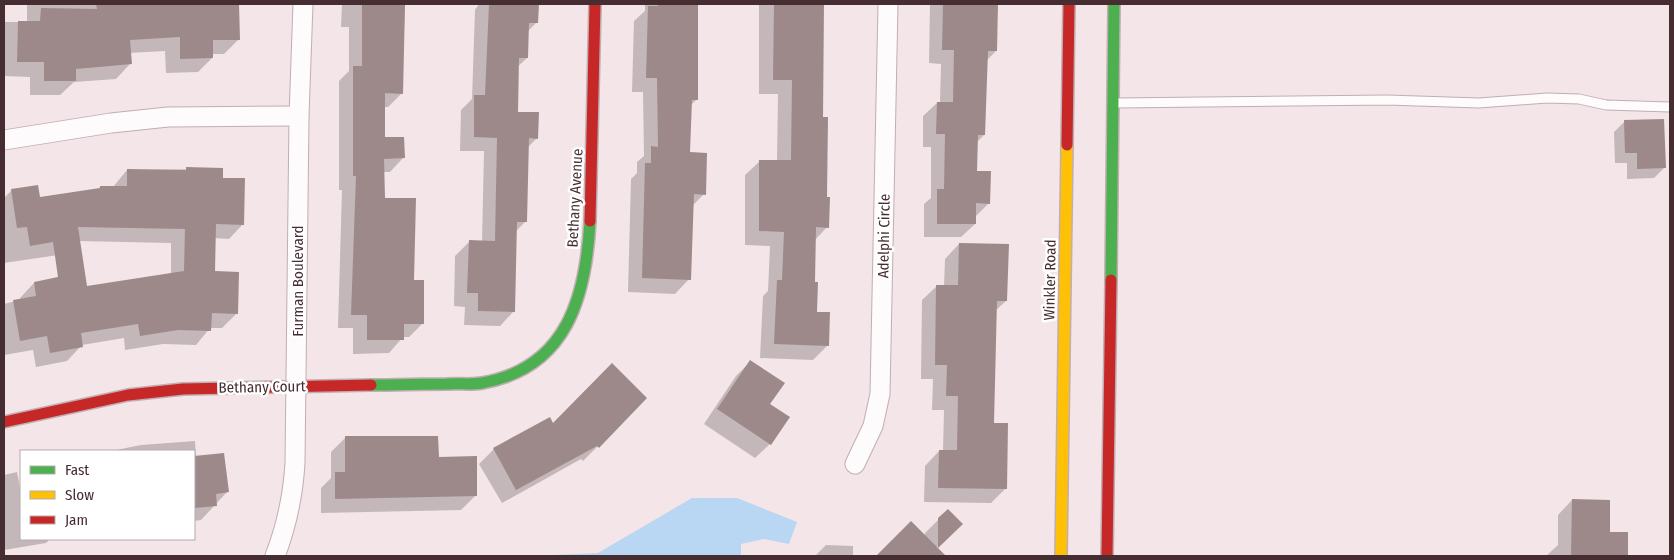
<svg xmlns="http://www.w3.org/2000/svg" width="1674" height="560" font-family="'Fira Sans Condensed',sans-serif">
	<rect width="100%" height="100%" fill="#f4e5e8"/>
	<polygon fill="#b9d6f2" points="692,498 737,498 797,522 789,544 764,539 741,544 741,556 530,556 598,553"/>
	<g fill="#0003">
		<polygon points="27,4 238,4 239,39 224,54 212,54 212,58 198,72 166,73 165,51 129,53 130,64 116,79 74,82 60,95 30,95 30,77 4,76 4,22 27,22"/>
		<polygon points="342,4 405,4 402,93 388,107 384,107 384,139 403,158 390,172 384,172 384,199 413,282 423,323 409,337 403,337 389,353 353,354 353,328 338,328 342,190 339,190 339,81 349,71 349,27 341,27"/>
		<polygon points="479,4 537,4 537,22 527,32 527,58 517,67 516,113 537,138 527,148 526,221 516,231 513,312 500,326 464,325 465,307 454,306 455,256 469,242 482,242 484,151 460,151 461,110 472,99 475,10"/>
		<polygon points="645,4 697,4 697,99 691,105 689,154 704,194 692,206 689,279 675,294 628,292 631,179 637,173 637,162 644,156 643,92 632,92 634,21 645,11"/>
		<polygon points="759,4 823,4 822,118 827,227 815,240 813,283 816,313 827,346 813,360 760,358 763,296 768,291 770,246 745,245 745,175 760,161 777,161 778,94 759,94"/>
		<polygon points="930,4 997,4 996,51 986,61 984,135 977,142 976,173 989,203 975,217 975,224 961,237 924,237 924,204 931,198 931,147 923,147 923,116 937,103 940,103 941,64 929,63"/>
		<polygon points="1624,122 1664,168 1654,178 1627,179 1627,163 1615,163 1614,132"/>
		<polygon points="222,169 222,179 243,224 229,239 214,238 213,272 237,313 222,328 210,328 196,345 163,344 125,350 124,338 82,345 67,361 36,367 33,350 4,355 4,304 20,300 20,298 34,283 86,287 171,274 171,243 78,241 65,254 4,263 4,198 12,190 39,198 98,190 100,187 113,187 127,170"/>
		<polygon points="959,244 1006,301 995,311 993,424 1006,488 991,503 924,502 925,466 939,451 943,451 944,410 932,410 933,379 921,379 922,300 937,286 944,286 945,259"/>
		<polygon points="750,362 769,404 770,444 755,458 704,424 736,376"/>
		<polygon points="646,398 583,461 581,459 502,503 479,464 494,449 553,425"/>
		<polygon points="345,438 438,458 476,495 461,510 321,513 321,488 331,478 331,452"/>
		<polygon points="195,441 196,457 227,492 201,520 194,521 194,451 111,451 141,445"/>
		<polygon points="17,472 21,493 21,539 50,539 46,543 4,550 4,475"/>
		<polygon points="1572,500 1609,533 1627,533 1626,556 1546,556 1558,545 1558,515"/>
		<polygon points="948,510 961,524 936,548 944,556 878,556 911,523 925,537 925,533"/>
		<polygon points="826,545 853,546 853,556 815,556"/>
	</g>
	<g fill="#9d898a" fill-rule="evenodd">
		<polygon points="96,4 239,4 240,40 213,40 213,58 180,59 180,37 130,40 132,64 76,69 76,81 44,81 44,62 17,62 18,21 40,21 41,8 97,9"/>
		<polygon points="362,4 405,4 403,94 385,93 385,137 404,137 405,158 384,159 385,198 416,198 414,280 424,280 424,324 404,324 404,340 367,340 367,315 351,315 356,176 353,176 353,66 362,66"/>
		<polygon points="489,4 539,4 538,23 529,23 528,58 519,58 518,112 539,112 538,139 529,138 527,222 517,222 515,312 478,311 478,293 467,293 469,240 495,241 497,138 474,137 474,95 485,95"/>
		<polygon points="658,4 698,4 698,100 692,100 690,152 707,153 706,195 694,194 691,280 642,278 645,163 651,163 651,146 658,147 657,78 646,78 648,6 658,6"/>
		<polygon points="774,4 824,4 823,117 828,117 827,197 830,197 829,228 816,227 815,282 818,282 817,312 830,312 829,346 774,344 777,280 782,280 784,232 759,231 759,160 791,160 792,80 773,80"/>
		<polygon points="943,4 998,4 997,51 988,51 985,135 978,135 977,171 991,171 990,204 976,203 976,224 937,224 937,189 944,189 945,134 936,134 937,102 953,102 954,50 942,50"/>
		<polygon points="1664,119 1666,168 1637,169 1637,153 1625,153 1624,120"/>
		<path d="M186 167 223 168V178H245L244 225 216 224 215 271 239 272 238 314 212 313 211 331 178 330 140 336 138 324 81 333 83 347 50 353 47 336 20 341 13 300 36 296 34 282 58 277 53 242 30 246 27 227 17 228 11 189 38 185 40 197 100 188V186H127V169L186 170ZM78 227 185 229 184 271 87 286Z"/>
		<polygon points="959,243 1009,244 1007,301 997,301 994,423 1008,423 1007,489 938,488 939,450 957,450 958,396 946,396 947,365 935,365 936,285 958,285"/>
		<polygon points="750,360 785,383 770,404 790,417 771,445 717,409"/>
		<polygon points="612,363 647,398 599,448 597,446 516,490 493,448 550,417 553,423"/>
		<polygon points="345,436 438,436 439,457 477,456 477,496 335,499 335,472 345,472"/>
		<polygon points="224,453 229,492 216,494 217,506 194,508 194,456"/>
		<polygon points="1572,499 1610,500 1610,532 1628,532 1628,556 1571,556"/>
		<polygon points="948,509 963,524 938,548 946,556 876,556 911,521 938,548 938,518"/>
	</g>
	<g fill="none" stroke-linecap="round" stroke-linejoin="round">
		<g stroke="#c0aeb2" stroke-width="11">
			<polyline id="lane" points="1116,103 1387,100 1479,103 1547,98 1579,99 1606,105 1670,107"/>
		</g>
		<g stroke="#c0aeb2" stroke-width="21">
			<g id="street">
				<polyline points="4,140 111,123 168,117 299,116"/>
				<polyline points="855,464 873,426 880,394 888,4"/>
				<path d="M275 556C287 525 293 496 295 463L299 116 303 4"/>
			</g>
		</g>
		<g stroke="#c0aeb2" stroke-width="14">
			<g id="fast">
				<polyline points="1111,280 1114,4"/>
				<path d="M371 385C397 385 422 384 447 384 458 383 471 385 482 383 567 368 586 297 590 221"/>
			</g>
		</g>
		<g stroke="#c0aeb2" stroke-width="14">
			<polyline id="slow" points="1061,556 1067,145"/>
		</g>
		<g stroke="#c0aeb2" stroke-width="14">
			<g id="jam">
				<polyline points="1067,145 1069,4"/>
				<polyline points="590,221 595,4"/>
				<polyline points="4,422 128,395 183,389 371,385"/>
				<polyline points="1107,556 1111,280"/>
			</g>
		</g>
		<use href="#lane" stroke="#fdfbfc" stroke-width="9"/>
		<use href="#street" stroke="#fdfbfc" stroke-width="19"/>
		<use href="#fast" stroke="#4caf50" stroke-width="11"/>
		<use href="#slow" stroke="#ffc107" stroke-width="11"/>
		<use href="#jam" stroke="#c62828" stroke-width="11"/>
	</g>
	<g text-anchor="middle" stroke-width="5" stroke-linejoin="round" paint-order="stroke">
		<g font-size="15" fill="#462d32" stroke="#fff">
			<text transform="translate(575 198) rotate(-87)" y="5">Bethany Avenue</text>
			<text transform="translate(884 236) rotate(-89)" y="5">Adelphi Circle</text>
			<text transform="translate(1050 280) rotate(-89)" y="5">Winkler Road</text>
			<text transform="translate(298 281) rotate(-90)" y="5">Furman Boulevard</text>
			<text transform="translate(262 387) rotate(-1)" y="5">Bethany Court</text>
		</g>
	</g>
	<rect width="1674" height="560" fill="none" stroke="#462d32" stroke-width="10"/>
	<rect x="20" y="450" width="175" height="90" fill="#ffffff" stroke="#b5abad"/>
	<rect x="30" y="466" width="25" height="8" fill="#4caf50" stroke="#b5abad"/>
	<text x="65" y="475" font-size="15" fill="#462d32">Fast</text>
	<rect x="30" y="491" width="25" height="8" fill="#ffc107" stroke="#b5abad"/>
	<text x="65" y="500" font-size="15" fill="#462d32">Slow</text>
	<rect x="30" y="516" width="25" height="8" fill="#c62828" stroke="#b5abad"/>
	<text x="65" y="525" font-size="15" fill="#462d32">Jam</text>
</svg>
